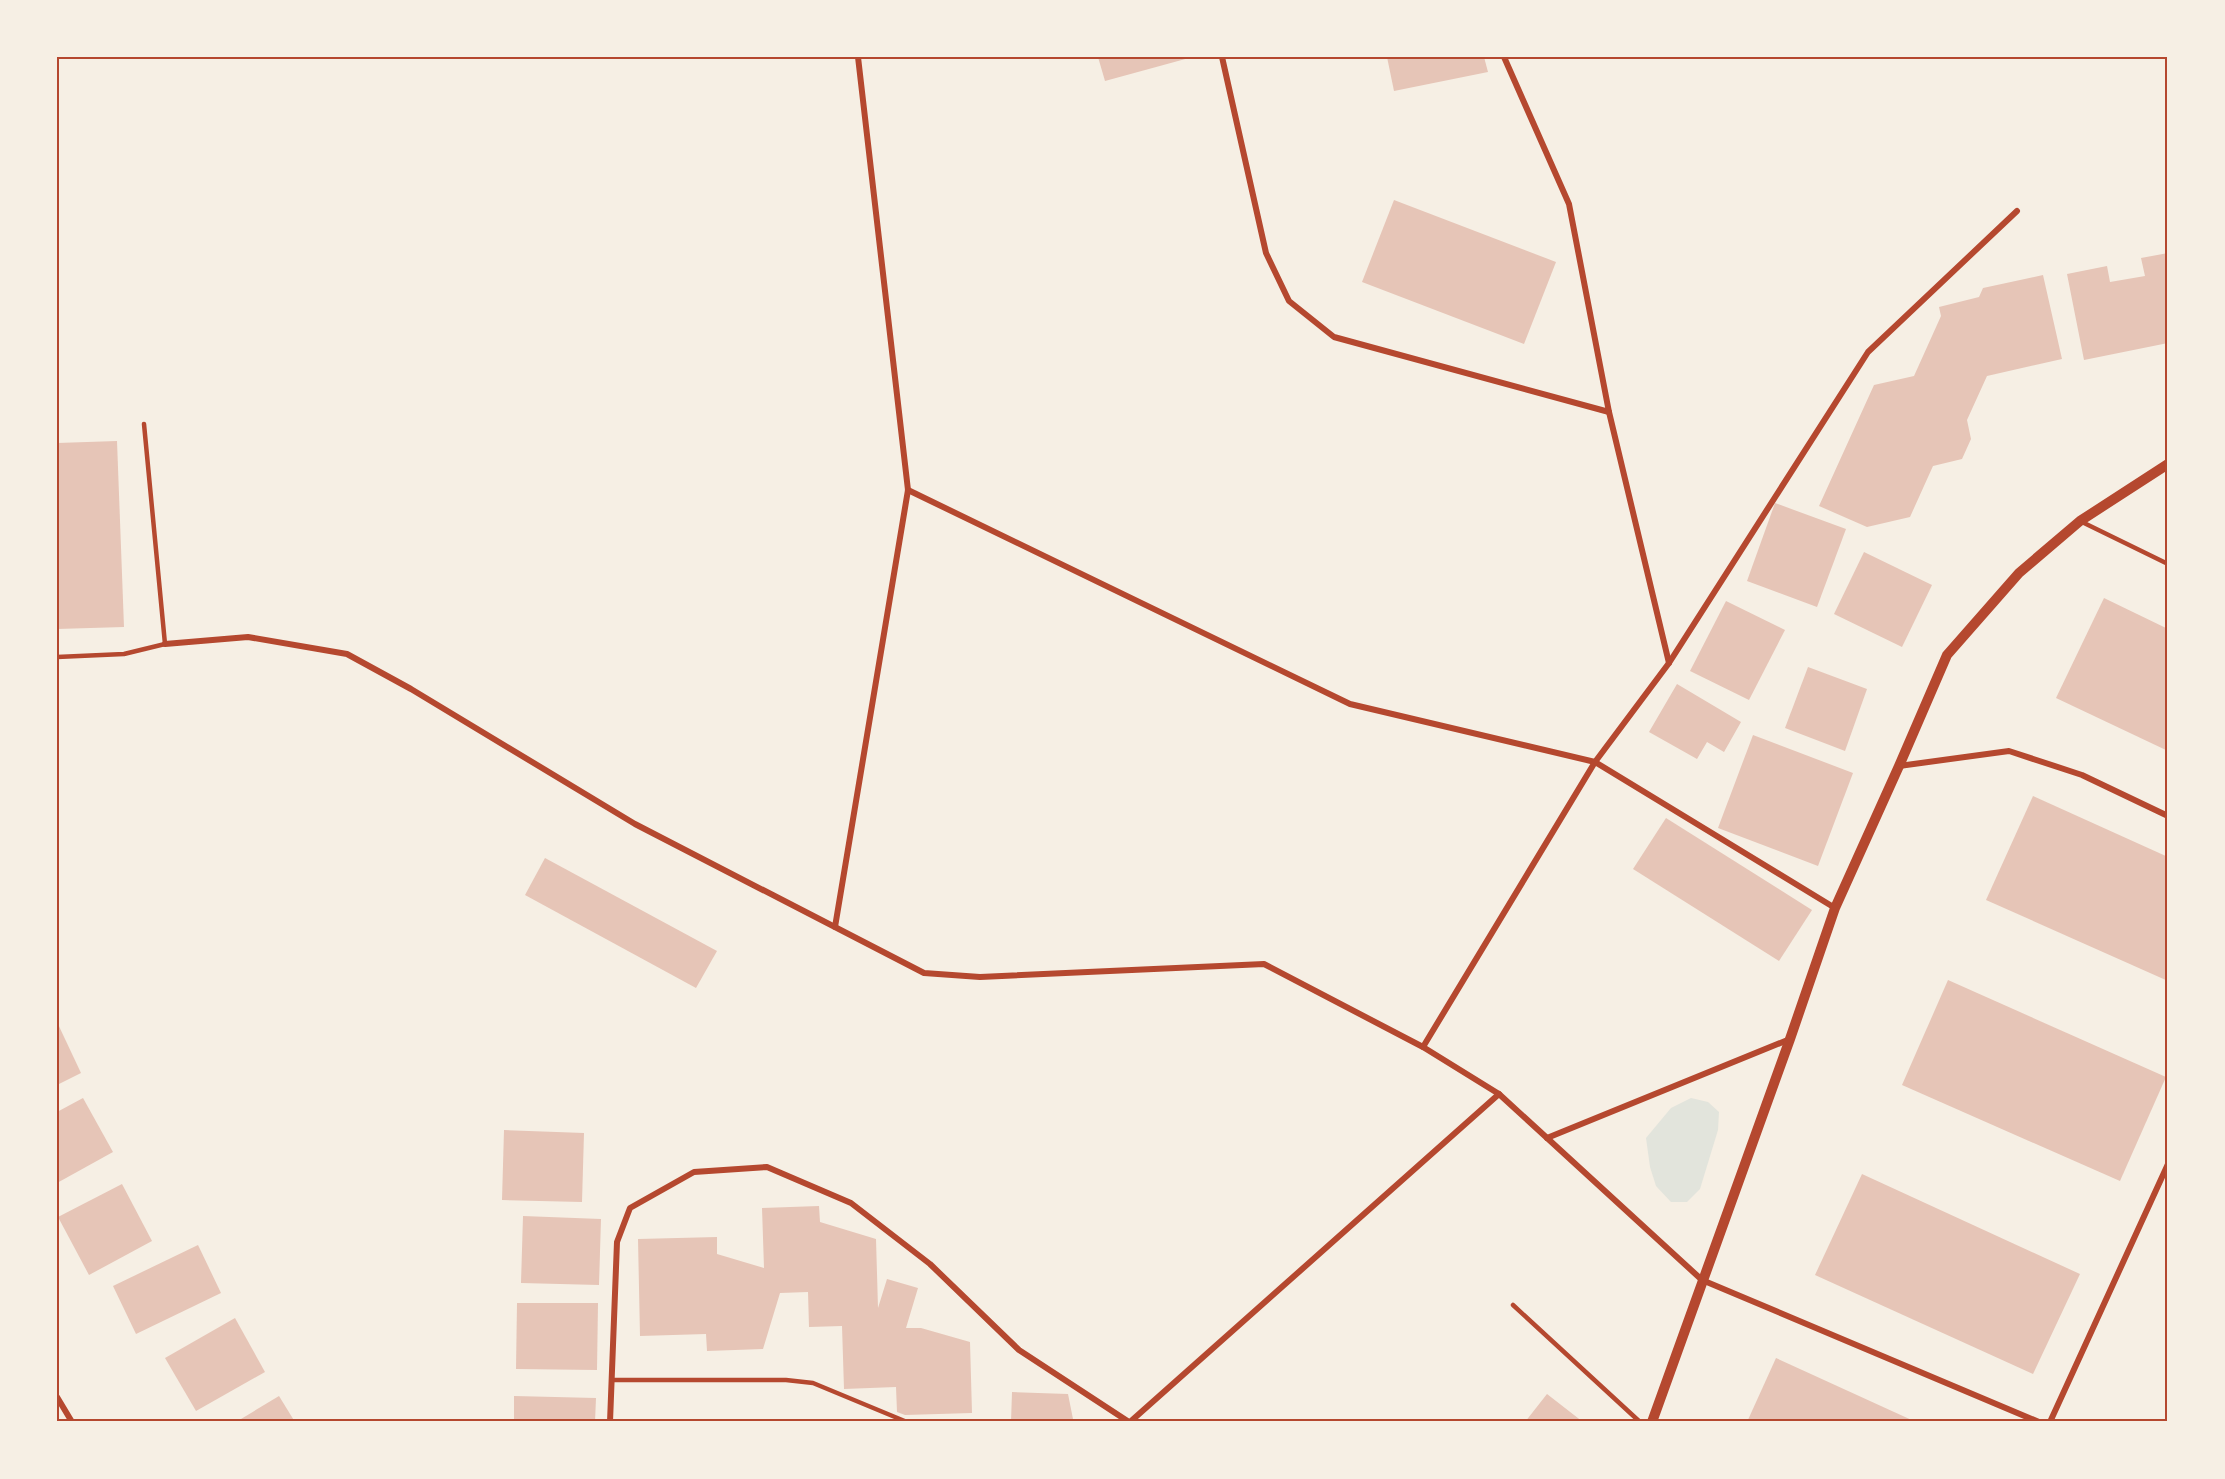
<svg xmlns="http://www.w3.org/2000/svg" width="2225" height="1479" font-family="'Noto Serif',serif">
	<rect width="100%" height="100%" fill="#f6efe4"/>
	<polygon fill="#e2e4dc" points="1691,1098 1708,1102 1719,1112 1718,1130 1700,1189 1687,1202 1671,1202 1656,1186 1650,1167 1646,1138 1671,1108"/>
	<g fill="#e6c5b7">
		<polygon points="1098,57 1189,57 1189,58 1105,81"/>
		<polygon points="1387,57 1484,57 1488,72 1394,91"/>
		<polygon points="1394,200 1556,262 1524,344 1362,282"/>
		<polygon points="2168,253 2168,343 2084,360 2067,274 2107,266 2110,282 2145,276 2141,258"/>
		<polygon points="2043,275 2062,359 1987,376 1967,420 1971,439 1962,459 1933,466 1910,517 1867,527 1819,506 1874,385 1914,376 1941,316 1939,307 1979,297 1983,288"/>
		<polygon points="117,441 124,627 57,629 57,443"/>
		<polygon points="1775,503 1846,529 1817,607 1747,581"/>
		<polygon points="1864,552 1932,585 1902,647 1834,614"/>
		<polygon points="2104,598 2168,629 2168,751 2056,698"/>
		<polygon points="1726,601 1785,630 1749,700 1690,671"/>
		<polygon points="1808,667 1867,689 1845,751 1785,728"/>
		<polygon points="1677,684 1741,722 1724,752 1707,742 1697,759 1649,732"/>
		<polygon points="1753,735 1853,773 1818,866 1718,828"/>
		<polygon points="2033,796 2168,857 2168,981 1986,900"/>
		<polygon points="1666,818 1812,910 1779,961 1633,869"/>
		<polygon points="545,858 717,951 696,988 525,895"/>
		<polygon points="1948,980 2166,1077 2120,1181 1902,1085"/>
		<polygon points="57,1022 81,1073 57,1085"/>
		<polygon points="83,1098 113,1152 57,1183 57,1112"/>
		<polygon points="504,1130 584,1133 582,1202 502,1200"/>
		<polygon points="1862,1174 2080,1274 2033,1374 1815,1275"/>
		<polygon points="122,1184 152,1241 89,1275 58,1217"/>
		<polygon points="819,1206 820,1222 876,1239 878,1308 887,1279 918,1288 906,1328 921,1328 970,1342 972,1413 905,1415 897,1412 896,1387 844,1389 842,1326 809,1327 808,1292 780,1293 763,1349 707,1351 706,1334 640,1336 638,1239 717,1237 717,1254 764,1268 762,1208"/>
		<polygon points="523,1216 601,1219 599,1285 521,1283"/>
		<polygon points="198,1245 221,1293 136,1334 113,1286"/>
		<polygon points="517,1303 598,1303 597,1370 516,1369"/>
		<polygon points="235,1318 265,1372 196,1411 165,1358"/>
		<polygon points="1776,1358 1916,1422 1747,1422"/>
		<polygon points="1012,1392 1068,1394 1073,1419 1104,1420 1104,1422 1011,1422"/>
		<polygon points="1547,1394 1583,1422 1525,1422"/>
		<polygon points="279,1396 295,1422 236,1422"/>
		<polygon points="514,1396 596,1398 595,1422 514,1422"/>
	</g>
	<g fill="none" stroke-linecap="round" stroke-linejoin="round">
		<g stroke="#b5482f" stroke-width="4.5">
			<polyline points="2082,522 2168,564"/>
			<polyline points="57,657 124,654 165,644 144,424"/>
			<polyline points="1513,1305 1640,1422"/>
			<polyline points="612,1380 786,1380 813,1383 907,1422"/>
		</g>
		<g stroke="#b5482f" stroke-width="6">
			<polyline points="1222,57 1266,253 1289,301 1334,337 1609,412"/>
			<polyline points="1504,57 1569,204 1609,412 1669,663"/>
			<polyline points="908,490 1350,704 1595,762 1835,908"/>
			<polyline points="165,644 248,637 347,654 411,689 635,824 924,973 980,977 1264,964 1423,1047 1499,1094 1702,1280 2039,1422"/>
			<polyline points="1899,766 2009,751 2082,775 2168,816"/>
			<polyline points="835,927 908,490 858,57"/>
			<polyline points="1423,1047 1595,762 1669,663 1868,352 2017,211"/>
			<polyline points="1547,1138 1790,1039"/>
			<polyline points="57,1397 72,1422"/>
			<polyline points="610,1422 617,1242 630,1208 694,1172 767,1167 851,1203 930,1264 1019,1350 1129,1422"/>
			<polyline points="1130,1422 1499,1094"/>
			<polyline points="2050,1422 2168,1164"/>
		</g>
		<polyline stroke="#b5482f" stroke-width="10" points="1652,1422 1790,1039 1835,908 1899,766 1947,655 2019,573 2080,521 2168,464"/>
	</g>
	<rect width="2225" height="1479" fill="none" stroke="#f6efe4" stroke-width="117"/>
	<rect x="58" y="58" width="2108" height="1362" fill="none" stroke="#b5482f" stroke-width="2"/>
</svg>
